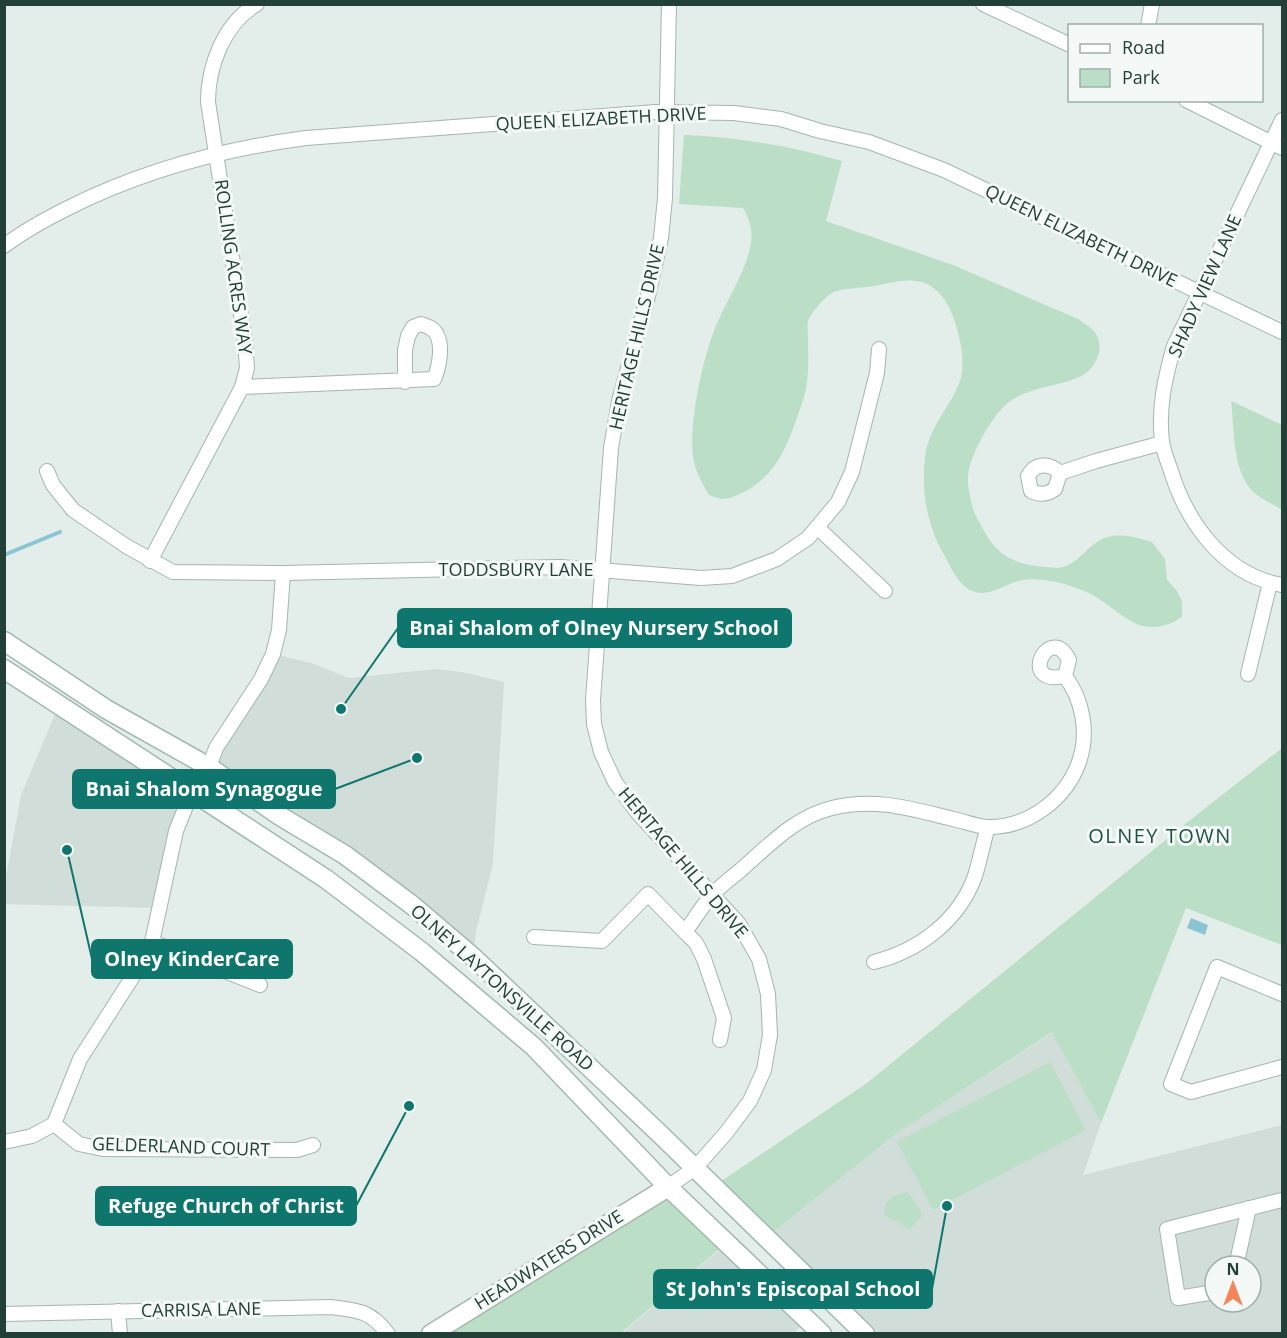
<svg xmlns="http://www.w3.org/2000/svg" width="1287" height="1338" font-family="'Open Sans',sans-serif">
	<rect width="100%" height="100%" fill="#e3ede9"/>
	<g fill="#d1ddd8" fill-rule="evenodd">
		<polygon points="273,654 311,663 349,678 436,669 462,672 504,682 493,863 476,931 473,957 209,767"/>
		<polygon points="59,705 193,790 159,908 5,904 5,883 21,795"/>
		<path d="M1053 1032 1101 1123 1083 1175 1282 1125V1333H865L766 1238 897 1133ZM1215 1266H1251V1302H1215Z"/>
		<polygon points="726,1244 806,1320 794,1333 621,1334"/>
	</g>
	<g fill="#bbdfc6">
		<path d="M684 135C740 137 788 146 842 161L826 221 953 265 1078 319C1083 323 1089 326 1093 330 1108 347 1095 371 1077 378 1054 387 1030 387 1009 402 992 415 969 456 968 477 967 486 971 500 973 509 975 515 978 520 981 525 995 555 1013 564 1045 567 1051 567 1058 569 1063 567 1081 562 1090 541 1108 537 1123 533 1138 538 1152 542L1165 559 1167 580 1177 591 1182 601V617C1136 646 1120 605 1082 590 1064 583 1038 576 1018 581 1003 585 986 599 970 590 957 583 950 565 943 553 927 525 921 490 925 458 928 429 947 411 958 386 967 367 961 342 955 322 950 307 943 293 929 285 913 276 891 283 874 286 863 288 841 288 832 293 826 296 810 314 808 321 807 325 808 331 808 335 808 350 809 366 807 382 806 394 801 406 797 418 785 451 774 478 740 494 735 496 729 499 723 499 718 499 713 496 709 495 704 486 698 476 695 466 685 433 704 350 719 319 730 294 758 252 750 225 749 219 746 213 743 208L679 204Z"/>
		<path d="M1231 401 1282 425V510C1275 505 1265 501 1257 495 1231 474 1235 431 1231 401Z"/>
		<polygon points="1282,748 1282,945 1186,908 1101,1123 1052,1032 897,1133 766,1238 714,1186 867,1083 1189,821"/>
		<polygon points="1050,1062 1086,1130 933,1210 897,1142"/>
		<polygon points="668,1187 725,1244 621,1333 431,1334"/>
		<polygon points="908,1192 921,1211 921,1217 910,1229 884,1215 886,1203 895,1195"/>
	</g>
	<polygon fill="#8ac5d3" points="1191,918 1208,925 1205,935 1187,928"/>
	<g fill="none" stroke-linecap="round" stroke-linejoin="round">
		<polyline stroke="#8ac5d3" stroke-width="4" points="4,555 60,532"/>
		<g stroke="#a5b5b0" stroke-width="16">
			<g id="minor">
				<polyline points="983,4 1070,45"/>
				<polyline points="1148,26 1152,4"/>
				<polyline points="1186,100 1282,148"/>
				<path d="M1282 120 1174 346C1165 378 1158 408 1162 441 1163 450 1167 460 1170 468 1186 522 1224 575 1282 585"/>
				<path d="M4 246C24 231 46 219 68 208 144 170 222 149 306 138L656 112 734 113 781 119 820 131 869 142 944 170 1282 332"/>
				<path d="M242 387 434 379C439 368 443 347 437 335 434 328 427 326 421 324L413 327 408 336 405 350V382"/>
				<polyline points="47,471 53,485 73,510 126,546 173,572 283,573 560,567 701,578 732,576 777,559 808,538 838,502 852,472 877,373 879,349"/>
				<path d="M1060 473C1049 462 1035 463 1028 476L1031 491C1040 495 1046 495 1055 489L1060 473 1096 461 1162 443"/>
				<polyline points="818,528 885,591"/>
				<path d="M150 561 242 387 247 368 245 341 208 102C208 66 224 23 257 4"/>
				<polyline points="1248,674 1270,583"/>
				<polyline points="685,932 696,943 704,959 724,1018 720,1040"/>
				<path d="M534 937 602 941 648 894 685 932C694 920 702 906 712 895 721 885 733 877 743 868 770 844 797 816 832 808 874 797 912 809 953 819 964 821 977 827 989 827 1029 827 1066 799 1079 762 1089 733 1083 700 1065 676 1016 687 1050 621 1069 660L1065 676"/>
				<polyline points="152,942 260,985"/>
				<path d="M874 962C918 951 959 921 975 876 980 860 983 843 988 827"/>
				<polyline points="1282,994 1217,967 1171,1084 1191,1092 1282,1067"/>
				<polyline points="54,1124 79,1144 103,1149 297,1150 313,1145"/>
				<polyline points="4,1142 32,1136 54,1124 80,1059 146,956 152,942 176,831 190,796 209,767 216,748 261,679 273,654 279,630 283,573"/>
				<polyline points="668,1187 695,1168 726,1133 750,1101 764,1070 770,1035 768,994 759,959 739,924 637,812 615,782 601,752 594,724 593,700 611,448 619,401 648,296 661,238 665,198 669,4"/>
				<polyline points="1236,1266 1249,1208"/>
				<polyline points="1215,1292 1178,1298 1167,1229 1282,1200"/>
				<polyline points="118,1311 120,1334"/>
				<path d="M4 1314 331 1307C358 1310 371 1311 388 1334"/>
			</g>
		</g>
		<g stroke="#a5b5b0" stroke-width="21">
			<polyline id="tertiary" points="431,1334 668,1187"/>
		</g>
		<g stroke="#a1b9b1" stroke-width="21">
			<g id="secondary">
				<polyline points="4,641 106,709 209,767 280,816 345,855 412,905 473,957 661,1135 865,1334"/>
				<polyline points="4,669 326,879 422,952 534,1047 668,1187 822,1334"/>
			</g>
		</g>
		<use href="#minor" stroke="#fff" stroke-width="14"/>
		<use href="#tertiary" stroke="#fff" stroke-width="18"/>
		<use href="#secondary" stroke="#fff" stroke-width="18"/>
	</g>
	<g text-anchor="middle" stroke-width="6" stroke-linejoin="round" paint-order="stroke">
		<g font-size="18" fill="#223f38" stroke="#f4f9f7">
			<text transform="translate(601 119) rotate(-3)" y="6">QUEEN ELIZABETH DRIVE</text>
			<text transform="translate(1081 236) rotate(26)" y="6">QUEEN ELIZABETH DRIVE</text>
			<text transform="translate(233 267) rotate(82)" y="6">ROLLING ACRES WAY</text>
			<text transform="translate(1205 286) rotate(-66)" y="6">SHADY VIEW LANE</text>
			<text transform="translate(637 337) rotate(-77)" y="6">HERITAGE HILLS DRIVE</text>
			<text x="516" y="576">TODDSBURY LANE</text>
			<text transform="translate(683 863) rotate(50)" y="6">HERITAGE HILLS DRIVE</text>
			<text transform="translate(502 988) rotate(42)" y="6">OLNEY LAYTONSVILLE ROAD</text>
			<text transform="translate(181 1147) rotate(2)" y="6">GELDERLAND COURT</text>
			<text transform="translate(549 1260) rotate(-32)" y="6">HEADWATERS DRIVE</text>
			<text transform="translate(201 1310) rotate(-1)" y="6">CARRISA LANE</text>
		</g>
		<g font-size="20" letter-spacing="1.5" fill="#1d5247" stroke="#f4f9f7">
			<text x="1160" y="843">OLNEY TOWN</text>
		</g>
	</g>
	<path fill="none" stroke="#0f766e" stroke-width="2" d="M341 709L398 628M417 758L335 789M67 850L92 959M409 1106L356 1206M947 1206L932 1289"/>
	<g fill="#0f766e" stroke="#f4f9f7" stroke-width="2">
		<circle cx="341" cy="709" r="6"/>
		<circle cx="417" cy="758" r="6"/>
		<circle cx="67" cy="850" r="6"/>
		<circle cx="409" cy="1106" r="6"/>
		<circle cx="947" cy="1206" r="6"/>
	</g>
	<g fill="#0f766e" stroke="#0f766e" stroke-width="2">
		<rect x="398" y="609" width="393" height="38" rx="6"/>
		<rect x="73" y="770" width="262" height="38" rx="6"/>
		<rect x="92" y="940" width="200" height="38" rx="6"/>
		<rect x="96" y="1187" width="260" height="38" rx="6"/>
		<rect x="654" y="1270" width="278" height="38" rx="6"/>
	</g>
	<g font-size="20" text-anchor="middle" font-weight="bold" fill="#fff">
		<text x="594" y="635">Bnai Shalom of Olney Nursery School</text>
		<text x="204" y="796">Bnai Shalom Synagogue</text>
		<text x="192" y="966">Olney KinderCare</text>
		<text x="226" y="1213">Refuge Church of Christ</text>
		<text x="793" y="1296">St John's Episcopal School</text>
	</g>
	<rect width="1287" height="1338" fill="none" stroke="#223f38" stroke-width="12"/>
	<rect x="1068" y="24" width="195" height="78" fill="#f4f9f7" stroke="#a0afab" stroke-width="1.5"/>
	<rect x="1080" y="44" width="30" height="9" fill="#ffffff" stroke="#a0afab" stroke-width="1.5"/>
	<text x="1122" y="54" font-size="18" fill="#223f38">Road</text>
	<rect x="1080" y="69" width="30" height="18" fill="#bbdfc6" stroke="#a0afab" stroke-width="1.5"/>
	<text x="1122" y="84" font-size="18" fill="#223f38">Park</text>
	<g transform="translate(1233 1284)"><circle r="28" fill="#f4f9f7" stroke="#a0afab" stroke-width="1.5"/>
	<path d="M0-4.5L10 22L0 15L-10 22Z" fill="#f48559"/>
	<text y="-9" font-size="16" font-weight="bold" text-anchor="middle" fill="#223f38">N</text>
	</g>
</svg>
